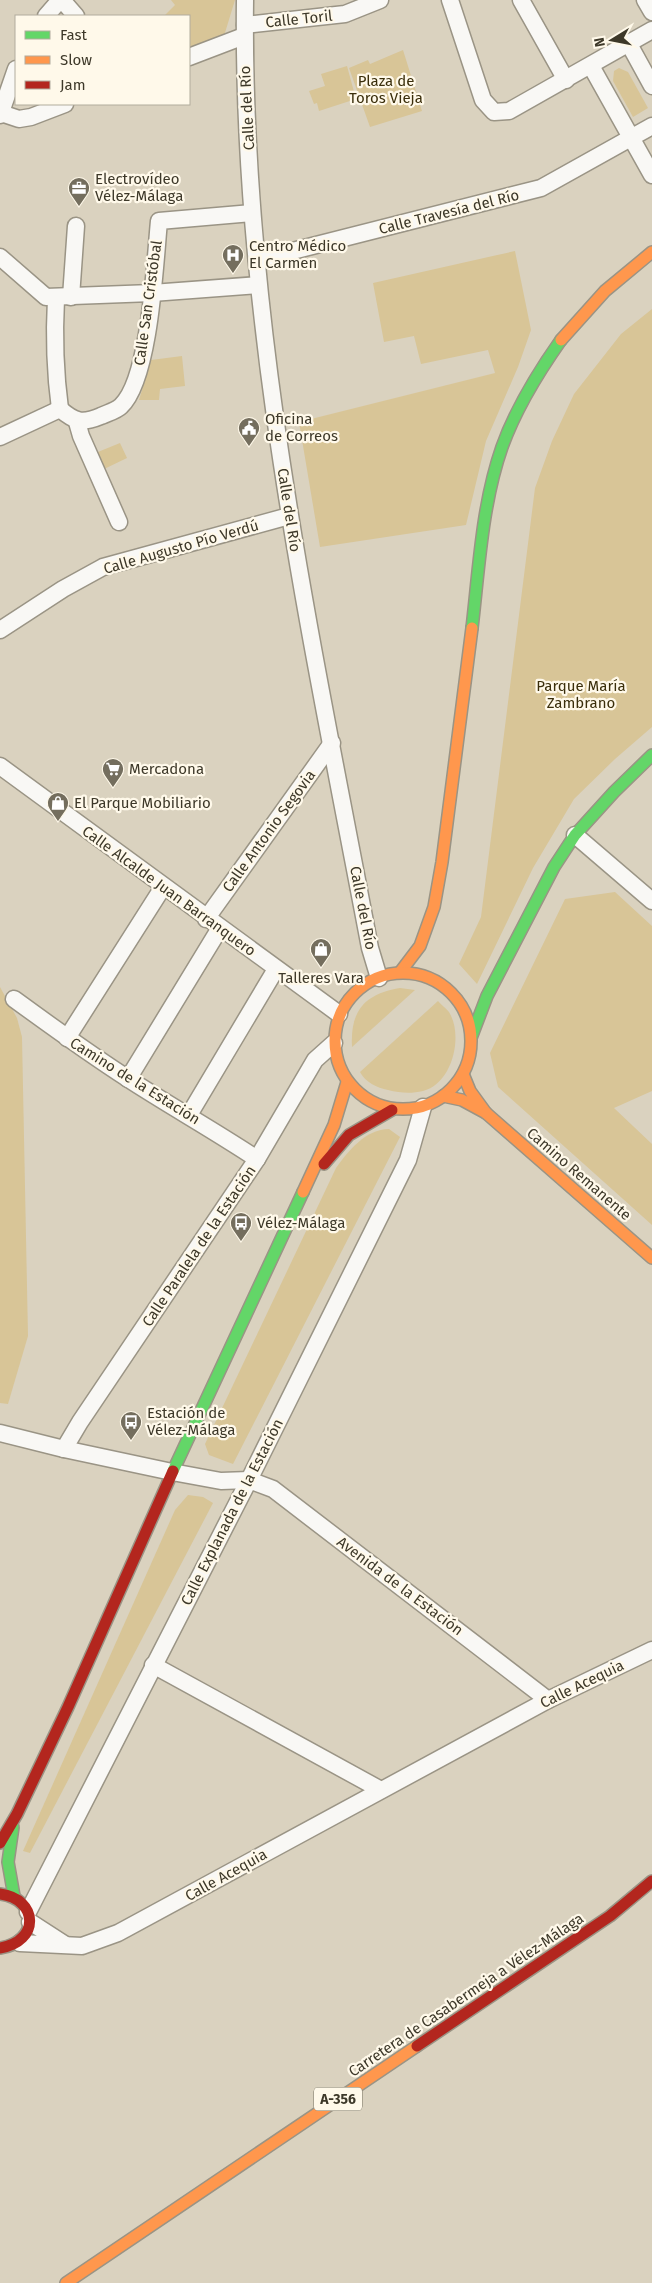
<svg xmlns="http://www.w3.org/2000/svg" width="652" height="2283" font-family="'Fira Sans',sans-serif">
	<rect width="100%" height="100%" fill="#dad2bf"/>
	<g fill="#d8c597">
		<polygon points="171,0 235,0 224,36 189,48 189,16 164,16 175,5"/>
		<polygon points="403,50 422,111 370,127 349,68 368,60 370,64"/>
		<polygon points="347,66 356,99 319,111 317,103 314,104 309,91 325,86 321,74"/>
		<polygon points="619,68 628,72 648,108 633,117 613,81 614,71"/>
		<polygon points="515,251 531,330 518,367 486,441 466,525 320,547 299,422 495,373 488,350 421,364 414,336 384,342 373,283"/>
		<polygon points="652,309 652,727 615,759 574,799 533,868 477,984 459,964 481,917 535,488 552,441 574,394 621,334"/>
		<polygon points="182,356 185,386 160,389 159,400 139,400 151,360"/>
		<polygon points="120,443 127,458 100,471 93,454"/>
		<polygon points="615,892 652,926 652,1091 614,1108 652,1144 652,1225 498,1087 490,1053 565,899"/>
		<polygon points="0,987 17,1018 22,1037 28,1336 8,1404 0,1403"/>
		<path d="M400 988 415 990 352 1047C350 1010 365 994 400 988Z"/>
		<path d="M438 1001C441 1005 446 1008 449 1012 464 1036 452 1084 423 1091 411 1094 400 1093 388 1090 377 1088 365 1082 360 1072Z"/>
		<path d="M389 1129 400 1137 233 1464 209 1455 205 1444 336 1168C348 1151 366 1129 389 1129Z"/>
		<polygon points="188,1495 203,1497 213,1503 30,1853 23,1851 175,1510"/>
	</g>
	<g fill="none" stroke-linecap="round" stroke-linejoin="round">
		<g stroke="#9a9485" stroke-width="19">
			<g id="street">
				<polyline points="62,0 76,16"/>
				<path d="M245 0C241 320 311 635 370 948L379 978"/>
				<polyline points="450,0 483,100 494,112 509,111 652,30"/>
				<polyline points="521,0 566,80"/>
				<polyline points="645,0 652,12"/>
				<polyline points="46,16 60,0"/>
				<polyline points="245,25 345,14 380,0"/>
				<polyline points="629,44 652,86"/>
				<polyline points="189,57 244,36"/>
				<polyline points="591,66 652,175"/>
				<polyline points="1,113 19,119 31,117 65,104"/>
				<polyline points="0,115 16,69"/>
				<polyline points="0,257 46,297 152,293 258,285"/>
				<polyline points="257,260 541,188 652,126"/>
				<polyline points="71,297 76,226"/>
				<path d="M56 298C54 335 55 372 60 409"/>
				<path d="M60 409C75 422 82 424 101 416 107 413 116 411 121 406 150 379 155 262 159 221L252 213"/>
				<polyline points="77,422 81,436 119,522"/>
				<polyline points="0,437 60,409"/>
				<polyline points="0,630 63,589 103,567 289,516"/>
				<polyline points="0,766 339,1014"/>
				<polyline points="575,835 652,901"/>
				<polyline points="206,919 332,743"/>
				<path d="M14 999C51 1026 88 1053 127 1078 170 1106 215 1131 257 1159"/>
				<polyline points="67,1038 163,887"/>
				<polyline points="128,1079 220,928"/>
				<polyline points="189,1115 276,969"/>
				<polyline points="0,1433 64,1449 172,1472 221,1481 249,1480 273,1489 548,1700"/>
				<polyline points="64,1449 80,1422 257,1159 315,1060 334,1043"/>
				<polyline points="153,1665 381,1790"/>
				<polyline points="28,1912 249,1480 408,1160 423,1107"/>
				<polyline points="30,1922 64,1944"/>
				<polyline points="20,1943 82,1946 118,1933 548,1700 652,1650"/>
			</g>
		</g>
		<g stroke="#9a9485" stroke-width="14">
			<g id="fast">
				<path d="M472 628C479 568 482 504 502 447 516 408 537 374 561 340"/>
				<polyline points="471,1038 487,996 554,867 575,835 614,792 652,755"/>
				<polyline points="173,1471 303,1192"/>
				<polyline points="13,1827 8,1862 14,1896"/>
			</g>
		</g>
		<g stroke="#9a9485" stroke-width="14">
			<g id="slow">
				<polyline points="561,340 605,291 652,252"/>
				<polyline points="401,971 420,946 434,907 442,862 472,628"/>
				<circle cx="403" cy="1041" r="68"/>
				<polyline points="443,1096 462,1100 486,1113 470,1091 463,1074"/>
				<polyline points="486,1113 652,1258"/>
				<polyline points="303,1192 334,1125 347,1082"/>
				<polyline points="66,2283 417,2046"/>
			</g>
		</g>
		<g stroke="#9a9485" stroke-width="14">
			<g id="jam">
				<polyline points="324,1164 349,1135 392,1110"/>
				<polyline points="0,1843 17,1814 68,1707 173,1471"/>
				<path d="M0 1894C39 1899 40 1942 0 1948"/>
				<polyline points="417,2046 610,1916 652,1881"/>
			</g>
		</g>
		<use href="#street" stroke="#f9f8f5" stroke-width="16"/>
		<use href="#fast" stroke="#63d668" stroke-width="11"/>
		<use href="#slow" stroke="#ff974d" stroke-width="11"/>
		<use href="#jam" stroke="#b3261e" stroke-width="11"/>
	</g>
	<defs>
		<g id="office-pin" transform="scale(1.125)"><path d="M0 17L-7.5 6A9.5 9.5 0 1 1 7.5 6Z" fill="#746e5e" stroke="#fff9ea"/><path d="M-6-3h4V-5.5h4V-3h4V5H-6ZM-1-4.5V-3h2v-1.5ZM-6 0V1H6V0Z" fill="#fff"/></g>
		<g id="hospital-pin" transform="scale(1.125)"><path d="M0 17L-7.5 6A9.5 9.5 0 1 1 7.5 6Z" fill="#746e5e" stroke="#fff9ea"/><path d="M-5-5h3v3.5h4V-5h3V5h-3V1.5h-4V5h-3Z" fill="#fff"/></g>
		<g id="civic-pin" transform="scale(1.125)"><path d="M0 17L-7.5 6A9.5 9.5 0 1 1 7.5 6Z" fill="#746e5e" stroke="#fff9ea"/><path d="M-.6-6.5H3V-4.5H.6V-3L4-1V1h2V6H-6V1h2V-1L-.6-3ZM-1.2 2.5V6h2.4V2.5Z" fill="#fff"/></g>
		<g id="supermarket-pin" transform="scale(1.125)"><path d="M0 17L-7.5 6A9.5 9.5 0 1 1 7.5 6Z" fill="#746e5e" stroke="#fff9ea"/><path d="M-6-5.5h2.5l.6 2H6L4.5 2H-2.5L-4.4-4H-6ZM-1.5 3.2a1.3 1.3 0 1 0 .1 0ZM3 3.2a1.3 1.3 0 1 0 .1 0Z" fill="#fff"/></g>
		<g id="shop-pin" transform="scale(1.125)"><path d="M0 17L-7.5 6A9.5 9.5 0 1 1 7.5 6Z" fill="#746e5e" stroke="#fff9ea"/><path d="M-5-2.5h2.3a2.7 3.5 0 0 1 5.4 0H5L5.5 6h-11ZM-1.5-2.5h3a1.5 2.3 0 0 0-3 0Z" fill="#fff"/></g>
		<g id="bus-pin" transform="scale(1.125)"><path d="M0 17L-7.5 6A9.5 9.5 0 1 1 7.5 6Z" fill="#746e5e" stroke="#fff9ea"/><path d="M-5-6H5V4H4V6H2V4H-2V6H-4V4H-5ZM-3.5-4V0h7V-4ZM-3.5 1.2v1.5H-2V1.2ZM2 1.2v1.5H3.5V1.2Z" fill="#fff"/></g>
	</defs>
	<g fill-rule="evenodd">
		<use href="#office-pin" x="79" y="188"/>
		<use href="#hospital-pin" x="233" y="255"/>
		<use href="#civic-pin" x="249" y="428"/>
		<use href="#supermarket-pin" x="113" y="769"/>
		<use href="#shop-pin" x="58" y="803"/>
		<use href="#shop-pin" x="321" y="949"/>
		<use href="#bus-pin" x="241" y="1223"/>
		<use href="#bus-pin" x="131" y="1422"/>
	</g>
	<g text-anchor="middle" stroke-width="4.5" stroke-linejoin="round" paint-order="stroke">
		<rect fill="#fff9ea" stroke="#777263" stroke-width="1" x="314" y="2087.5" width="48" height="23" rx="4"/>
		<g font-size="14" font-weight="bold" fill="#3d3829">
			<text x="338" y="2104">A-356</text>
		</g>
		<g font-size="15" fill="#3d3829" stroke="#fff9ea">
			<text transform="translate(299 19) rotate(-6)" y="5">Calle Toril</text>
			<text transform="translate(247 108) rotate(-93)" y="5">Calle del Río</text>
			<text transform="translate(449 212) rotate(-14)" y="5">Calle Travesía del Río</text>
			<text transform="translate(148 303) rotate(-82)" y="5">Calle San Cristóbal</text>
			<text transform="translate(289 510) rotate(81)" y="5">Calle del Río</text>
			<text transform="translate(181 547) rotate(-16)" y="5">Calle Augusto Pío Verdú</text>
			<text transform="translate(269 831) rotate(-54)" y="5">Calle Antonio Segovia</text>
			<text transform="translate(169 891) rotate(36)" y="5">Calle Alcalde Juan Barranquero</text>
			<text transform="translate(363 908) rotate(79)" y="5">Calle del Río</text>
			<text transform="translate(135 1081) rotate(32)" y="5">Camino de la Estación</text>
			<text transform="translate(579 1174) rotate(41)" y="5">Camino Remanente</text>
			<text transform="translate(199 1246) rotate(-56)" y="5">Calle Paralela de la Estación</text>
			<text transform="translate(232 1512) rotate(-63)" y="5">Calle Explanada de la Estación</text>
			<text transform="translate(400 1586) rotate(37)" y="5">Avenida de la Estación</text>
			<text transform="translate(582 1684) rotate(-26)" y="5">Calle Acequia</text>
			<text transform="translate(226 1875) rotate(-29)" y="5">Calle Acequia</text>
			<text transform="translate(466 1995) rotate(-34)" y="5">Carretera de Casabermeja a Vélez-Málaga</text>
		</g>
		<g font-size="15" fill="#3a2e0b" stroke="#fff9ea">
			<text x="386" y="86">Plaza de<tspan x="386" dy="17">Toros Vieja</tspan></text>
			<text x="581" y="691">Parque María<tspan x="581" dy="17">Zambrano</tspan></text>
		</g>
		<g font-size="15" fill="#3d3829" stroke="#fff9ea" text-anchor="start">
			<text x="95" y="184">Electrovídeo<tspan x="95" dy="17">Vélez-Málaga</tspan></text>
			<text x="249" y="251">Centro Médico<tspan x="249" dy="17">El Carmen</tspan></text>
			<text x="265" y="424">Oficina<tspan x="265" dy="17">de Correos</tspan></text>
			<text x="129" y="774">Mercadona</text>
			<text x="74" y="808">El Parque Mobiliario</text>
			<text x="321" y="983" text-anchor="middle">Talleres Vara</text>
			<text x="257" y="1228">Vélez-Málaga</text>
			<text x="147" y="1418">Estación de<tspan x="147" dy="17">Vélez-Málaga</tspan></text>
		</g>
	</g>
	<rect x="15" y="15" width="175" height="90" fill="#fff9ea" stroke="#b1ac9d"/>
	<rect x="25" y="31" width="25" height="8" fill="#63d668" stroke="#b1ac9d"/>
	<text x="60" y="40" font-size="15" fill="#3d3829">Fast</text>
	<rect x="25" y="56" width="25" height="8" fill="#ff974d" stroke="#b1ac9d"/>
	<text x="60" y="65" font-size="15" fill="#3d3829">Slow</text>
	<rect x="25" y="81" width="25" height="8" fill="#b3261e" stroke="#b1ac9d"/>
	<text x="60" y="90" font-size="15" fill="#3d3829">Jam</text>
	<g transform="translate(612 40) rotate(260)" stroke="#fff9ea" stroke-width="4" paint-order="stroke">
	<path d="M0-4L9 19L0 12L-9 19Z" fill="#3d3829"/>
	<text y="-8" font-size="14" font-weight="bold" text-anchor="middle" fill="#3d3829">N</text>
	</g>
</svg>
